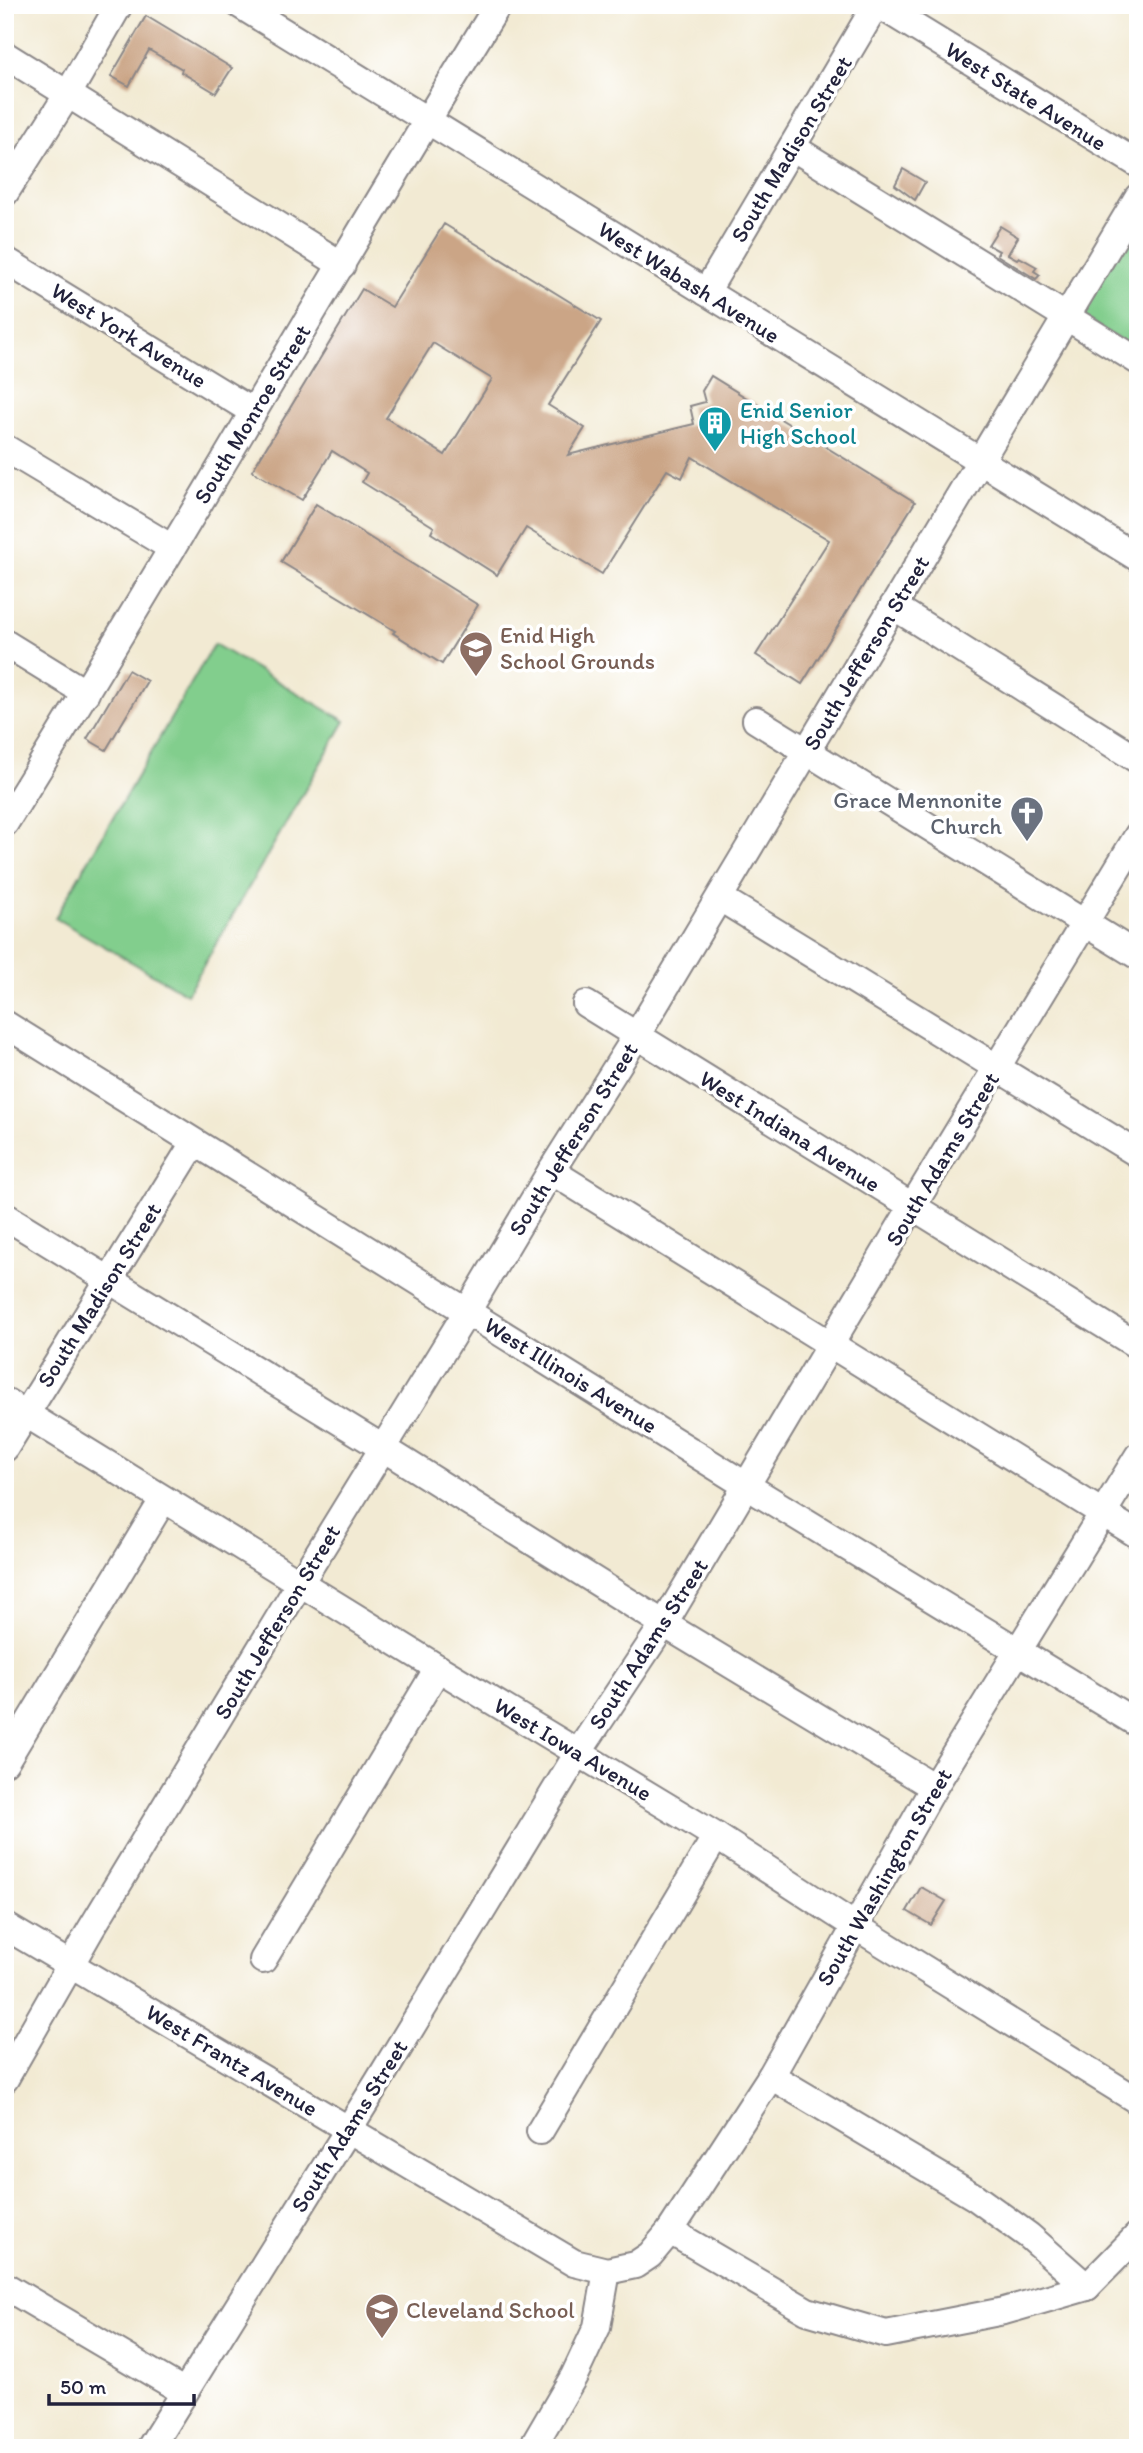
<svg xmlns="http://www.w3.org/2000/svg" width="1143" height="2453" font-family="Itim,sans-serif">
	<rect width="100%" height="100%" fill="#fff"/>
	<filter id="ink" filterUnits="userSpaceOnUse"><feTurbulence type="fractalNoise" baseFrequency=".0143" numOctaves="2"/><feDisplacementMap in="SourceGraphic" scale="14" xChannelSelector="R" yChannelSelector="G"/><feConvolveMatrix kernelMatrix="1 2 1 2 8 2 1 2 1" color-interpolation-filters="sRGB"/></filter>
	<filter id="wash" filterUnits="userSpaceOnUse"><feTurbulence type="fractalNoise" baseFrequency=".00686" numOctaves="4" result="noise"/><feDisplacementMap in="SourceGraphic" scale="28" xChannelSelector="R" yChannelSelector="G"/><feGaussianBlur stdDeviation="1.57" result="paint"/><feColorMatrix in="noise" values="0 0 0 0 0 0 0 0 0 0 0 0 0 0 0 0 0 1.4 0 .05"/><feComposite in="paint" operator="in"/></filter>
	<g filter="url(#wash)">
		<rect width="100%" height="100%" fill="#f2ead3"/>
		<g fill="#82ce8d" stroke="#527864" stroke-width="2">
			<polygon points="1138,221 1138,352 1079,315"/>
			<polygon points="214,644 345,721 187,994 55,918"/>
		</g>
		<g id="blocks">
			<g fill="#cba586" fill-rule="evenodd">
				<polygon points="146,16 232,68 216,93 181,72 182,69 149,50 129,86 111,76"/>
				<polygon points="903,169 925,182 915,200 895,185"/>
				<path d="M444 224 601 321 548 405 585 428 568 455 694 424 690 406 705 402 702 391 711 376 915 502 802 684 756 655 829 540 692 457 682 478 667 470 602 574 526 528 497 575 431 533 434 527 362 482 367 473 332 451 302 500 252 471 362 289 392 307ZM433 343 492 379 445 455 386 418Z"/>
				<polygon points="1000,226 1018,237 1008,254 1017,259 1019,257 1037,267 1034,271 1040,275 1036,279 997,255 999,251 988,245"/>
				<polygon points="316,504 478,605 442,664 393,633 395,631 281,562"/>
				<polygon points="128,670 147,681 106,750 87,739"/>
				<polygon points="921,1887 946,1901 931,1925 907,1911"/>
			</g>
		</g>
	</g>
	<g filter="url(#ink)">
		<use href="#blocks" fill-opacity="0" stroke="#8a8687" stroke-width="2"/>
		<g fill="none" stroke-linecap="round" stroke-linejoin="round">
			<g stroke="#8a8687" stroke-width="30">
				<g id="minor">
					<polyline points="240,5 1138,558"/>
					<polyline points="879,5 1138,164"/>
					<polyline points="5,55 342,265"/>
					<polyline points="792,147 1138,361"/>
					<polyline points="5,193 68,94 119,5"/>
					<polyline points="5,260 252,411"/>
					<polyline points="706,292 876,5"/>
					<polyline points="5,448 172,548"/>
					<polyline points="893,606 1138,760"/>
					<polyline points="5,643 86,693"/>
					<polyline points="756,720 1138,956"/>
					<path d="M5 823C174 553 330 276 498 5"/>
					<polyline points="720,898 1138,1154"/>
					<polyline points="586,1004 1138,1346"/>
					<polyline points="5,1024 747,1486 1138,1724"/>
					<polyline points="551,1171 1138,1535"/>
					<polyline points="5,1216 383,1448 664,1624 934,1787"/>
					<polyline points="5,1401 438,1668 716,1836 855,1926 1138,2101"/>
					<polyline points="5,1448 194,1143"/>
					<polyline points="5,1762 163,1500"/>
					<polyline points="5,1926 574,2263 607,2271 635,2265 650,2255 670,2231 771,2076 934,1787 1138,1456"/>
					<polyline points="263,1960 438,1668"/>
					<polyline points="771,2076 975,2197 1029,2236 1087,2287"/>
					<polyline points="5,2079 91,1929 300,1583 468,1310 551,1171 637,1035 1138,197"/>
					<polyline points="540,2131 716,1836"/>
					<polyline points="670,2231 807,2311 886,2334 1004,2311 1087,2287 1138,2235"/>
					<polyline points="5,2286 183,2391"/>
					<polyline points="150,2448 378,2082 578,1753 664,1624 912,1207 1138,835"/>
					<polyline points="532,2448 574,2376 597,2327 607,2271"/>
				</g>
			</g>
			<use href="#minor" stroke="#fff" stroke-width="26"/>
			<g stroke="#22223b" stroke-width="8">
				<polyline id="rail" points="1132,2448 1138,2442"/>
			</g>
			<use href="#rail" stroke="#fff" stroke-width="5" stroke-dasharray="16" stroke-linecap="butt"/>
		</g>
	</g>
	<defs>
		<g id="building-pin" transform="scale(1.75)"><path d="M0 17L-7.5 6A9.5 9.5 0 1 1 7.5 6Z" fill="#0f9aa8" stroke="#fff"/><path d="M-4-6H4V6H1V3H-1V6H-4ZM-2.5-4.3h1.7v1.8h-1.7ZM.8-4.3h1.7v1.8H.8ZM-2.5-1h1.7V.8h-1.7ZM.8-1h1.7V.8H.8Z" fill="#fff"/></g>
		<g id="school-pin" transform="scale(1.75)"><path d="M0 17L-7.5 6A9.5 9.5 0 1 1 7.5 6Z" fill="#8d6e63" stroke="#fff"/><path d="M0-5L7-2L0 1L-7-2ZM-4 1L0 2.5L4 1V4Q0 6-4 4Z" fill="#fff"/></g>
		<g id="church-pin" transform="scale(1.75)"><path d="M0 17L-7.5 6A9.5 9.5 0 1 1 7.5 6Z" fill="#6b7280" stroke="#fff"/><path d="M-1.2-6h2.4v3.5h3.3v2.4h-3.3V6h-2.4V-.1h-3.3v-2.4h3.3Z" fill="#fff"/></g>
	</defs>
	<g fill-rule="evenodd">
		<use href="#building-pin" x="715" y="423"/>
		<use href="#school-pin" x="476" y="648"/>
		<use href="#church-pin" x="1027" y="813"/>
		<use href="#school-pin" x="382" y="2310"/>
	</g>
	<g text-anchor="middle" stroke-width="7" stroke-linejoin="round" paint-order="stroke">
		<g font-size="23" fill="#22223b" stroke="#fff">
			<text transform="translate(1026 96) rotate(32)" y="8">West State Avenue</text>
			<text transform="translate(791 149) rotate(-59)" y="8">South Madison Street</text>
			<text transform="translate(689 282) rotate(32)" y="8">West Wabash Avenue</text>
			<text transform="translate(129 335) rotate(32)" y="8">West York Avenue</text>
			<text transform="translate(252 414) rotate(-59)" y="8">South Monroe Street</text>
			<text transform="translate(866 653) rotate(-59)" y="8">South Jefferson Street</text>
			<text transform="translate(790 1131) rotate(32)" y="8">West Indiana Avenue</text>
			<text transform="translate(573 1139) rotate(-58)" y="8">South Jefferson Street</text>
			<text transform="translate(942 1159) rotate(-59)" y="8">South Adams Street</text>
			<text transform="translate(99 1295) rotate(-58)" y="8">South Madison Street</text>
			<text transform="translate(571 1375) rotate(32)" y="8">West Illinois Avenue</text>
			<text transform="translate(277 1622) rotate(-59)" y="8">South Jefferson Street</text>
			<text transform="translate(648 1644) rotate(-57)" y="8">South Adams Street</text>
			<text transform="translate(573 1749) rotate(31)" y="8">West Iowa Avenue</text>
			<text transform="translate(884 1877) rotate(-60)" y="8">South Washington Street</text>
			<text transform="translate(232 2060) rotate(31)" y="8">West Frantz Avenue</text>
			<text transform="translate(349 2126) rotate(-58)" y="8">South Adams Street</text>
		</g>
		<g font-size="23" fill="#0d838f" stroke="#fff" text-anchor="start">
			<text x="740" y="418">Enid Senior<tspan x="740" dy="26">High School</tspan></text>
		</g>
		<g font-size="23" fill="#785e54" stroke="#fff" text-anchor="start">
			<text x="500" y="643">Enid High<tspan x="500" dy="26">School Grounds</tspan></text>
			<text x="406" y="2318">Cleveland School</text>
		</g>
		<g font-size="23" fill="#5b616d" stroke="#fff" text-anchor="end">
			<text x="1002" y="808">Grace Mennonite<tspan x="1002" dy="26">Church</tspan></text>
		</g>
	</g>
	<rect width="1143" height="2453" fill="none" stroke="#fff" stroke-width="28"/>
	<path d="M49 2394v10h145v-10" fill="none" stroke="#22223b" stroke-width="3.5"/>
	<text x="60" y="2394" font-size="21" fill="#22223b" stroke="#ffffff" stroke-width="5" paint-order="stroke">50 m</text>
</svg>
